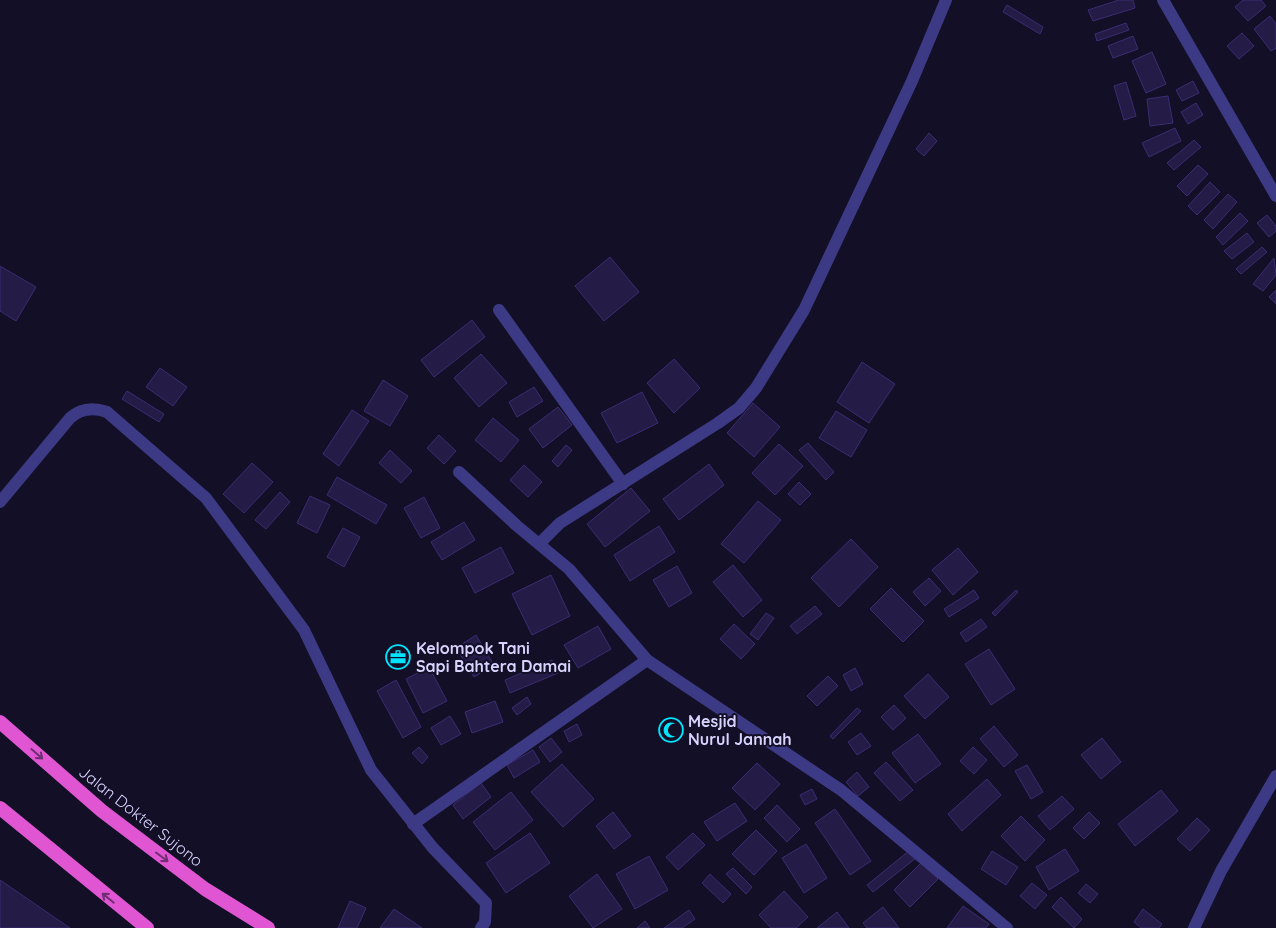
<svg xmlns="http://www.w3.org/2000/svg" width="1276" height="928" font-family="Quicksand,sans-serif">
	<rect width="100%" height="100%" fill="#130f26"/>
	<g fill="#241b47" stroke="#3b2d73">
		<polygon points="1119,0 1133,0 1135,8 1093,21 1088,10"/>
		<polygon points="1243,0 1261,0 1266,6 1248,21 1235,7"/>
		<polygon points="1007,5 1043,27 1040,34 1003,12"/>
		<polygon points="1270,16 1276,24 1276,48 1271,51 1254,29"/>
		<polygon points="1126,23 1129,30 1097,41 1095,34"/>
		<polygon points="1242,33 1254,46 1239,59 1227,46"/>
		<polygon points="1133,36 1138,49 1113,58 1108,46"/>
		<polygon points="1152,52 1166,84 1146,93 1132,61"/>
		<polygon points="1193,81 1199,93 1182,101 1176,90"/>
		<polygon points="1126,82 1136,116 1124,120 1114,86"/>
		<polygon points="1168,96 1173,123 1150,126 1147,99"/>
		<polygon points="1196,103 1203,115 1188,124 1181,112"/>
		<polygon points="1175,128 1181,141 1149,157 1142,143"/>
		<polygon points="929,133 937,141 924,156 916,149"/>
		<polygon points="1194,140 1201,147 1174,170 1167,163"/>
		<polygon points="1198,165 1208,174 1187,196 1177,186"/>
		<polygon points="1210,182 1220,192 1197,215 1188,206"/>
		<polygon points="1228,194 1237,202 1213,229 1204,220"/>
		<polygon points="1240,213 1248,221 1223,245 1216,237"/>
		<polygon points="1267,215 1276,226 1276,231 1269,237 1257,223"/>
		<polygon points="1247,233 1254,242 1232,259 1224,251"/>
		<polygon points="1262,247 1267,252 1241,274 1236,269"/>
		<polygon points="610,257 639,292 604,321 575,286"/>
		<polygon points="1274,258 1276,275 1263,291 1253,284"/>
		<polygon points="0,266 36,287 16,321 0,311"/>
		<polygon points="1276,290 1276,304 1269,297"/>
		<polygon points="472,320 485,337 434,377 421,360"/>
		<polygon points="481,354 507,383 479,407 454,378"/>
		<polygon points="674,359 700,388 674,413 647,383"/>
		<polygon points="862,362 895,384 869,423 837,402"/>
		<polygon points="160,368 187,387 173,406 146,387"/>
		<polygon points="383,380 408,396 390,426 364,411"/>
		<polygon points="534,387 543,401 517,417 509,402"/>
		<polygon points="127,391 164,414 159,422 122,399"/>
		<polygon points="642,392 658,423 617,443 601,413"/>
		<polygon points="753,403 780,427 754,457 727,433"/>
		<polygon points="558,407 572,425 543,448 529,429"/>
		<polygon points="352,410 369,421 339,466 323,454"/>
		<polygon points="836,411 867,430 851,457 819,438"/>
		<polygon points="493,418 519,440 501,462 475,440"/>
		<polygon points="439,435 456,451 444,464 427,448"/>
		<polygon points="808,443 834,472 826,480 799,450"/>
		<polygon points="779,444 803,466 775,495 752,473"/>
		<polygon points="566,445 572,450 558,467 552,461"/>
		<polygon points="390,450 412,471 401,483 379,463"/>
		<polygon points="252,463 273,482 244,513 223,494"/>
		<polygon points="709,464 724,485 679,520 663,499"/>
		<polygon points="524,465 542,482 528,497 510,480"/>
		<polygon points="337,477 387,505 376,524 327,495"/>
		<polygon points="799,482 811,494 800,505 788,494"/>
		<polygon points="631,488 650,511 605,547 587,524"/>
		<polygon points="280,492 290,502 266,529 255,520"/>
		<polygon points="310,496 330,505 317,533 297,523"/>
		<polygon points="424,497 440,528 421,538 404,508"/>
		<polygon points="758,501 781,520 744,563 721,544"/>
		<polygon points="464,522 475,540 442,560 431,542"/>
		<polygon points="659,526 675,552 630,581 614,555"/>
		<polygon points="343,528 360,537 344,567 327,557"/>
		<polygon points="851,539 878,567 839,607 811,578"/>
		<polygon points="501,547 514,573 475,593 462,568"/>
		<polygon points="958,548 978,572 953,595 932,570"/>
		<polygon points="733,565 762,600 743,617 713,582"/>
		<polygon points="677,566 692,593 669,607 653,580"/>
		<polygon points="551,575 570,616 532,635 512,594"/>
		<polygon points="929,578 941,591 925,606 913,592"/>
		<polygon points="891,588 924,621 903,642 870,609"/>
		<polygon points="974,590 979,598 949,617 944,609"/>
		<polygon points="1016,590 1018,592 995,616 992,613"/>
		<polygon points="815,606 822,614 797,634 790,626"/>
		<polygon points="766,613 774,618 758,640 750,634"/>
		<polygon points="981,619 987,627 966,642 960,633"/>
		<polygon points="734,624 755,644 741,659 720,639"/>
		<polygon points="598,626 611,649 578,668 564,645"/>
		<polygon points="476,635 494,665 474,677 456,648"/>
		<polygon points="989,649 1015,689 991,705 965,664"/>
		<polygon points="552,660 558,673 510,693 505,680"/>
		<polygon points="429,667 447,701 423,713 406,679"/>
		<polygon points="855,668 863,684 851,691 843,675"/>
		<polygon points="928,674 949,697 925,719 904,696"/>
		<polygon points="828,676 838,686 817,706 807,696"/>
		<polygon points="396,680 421,727 403,738 377,691"/>
		<polygon points="527,697 531,704 517,715 512,708"/>
		<polygon points="495,701 503,722 472,733 465,712"/>
		<polygon points="894,705 906,718 893,730 881,717"/>
		<polygon points="857,708 861,711 833,739 830,736"/>
		<polygon points="450,716 461,734 441,745 431,728"/>
		<polygon points="577,724 582,735 569,742 564,731"/>
		<polygon points="994,726 1018,755 1004,767 980,739"/>
		<polygon points="861,733 871,746 857,755 848,742"/>
		<polygon points="918,734 941,764 915,783 892,753"/>
		<polygon points="551,738 562,752 550,762 539,747"/>
		<polygon points="1102,738 1121,762 1101,779 1081,755"/>
		<polygon points="419,747 428,757 422,764 412,753"/>
		<polygon points="973,747 987,760 974,774 960,761"/>
		<polygon points="533,750 540,762 514,778 507,765"/>
		<polygon points="886,762 913,790 900,801 874,773"/>
		<polygon points="757,763 780,784 755,810 732,788"/>
		<polygon points="562,764 594,799 563,827 531,792"/>
		<polygon points="1027,765 1043,792 1031,799 1015,771"/>
		<polygon points="857,772 869,787 858,796 846,782"/>
		<polygon points="987,779 1001,795 962,831 948,814"/>
		<polygon points="481,783 491,797 463,819 453,805"/>
		<polygon points="812,789 817,799 805,805 800,795"/>
		<polygon points="1161,790 1178,811 1135,846 1118,824"/>
		<polygon points="511,792 533,820 495,850 473,822"/>
		<polygon points="1062,796 1074,809 1050,830 1038,816"/>
		<polygon points="735,803 747,821 717,841 704,822"/>
		<polygon points="777,805 800,829 787,842 764,818"/>
		<polygon points="835,809 871,861 850,875 815,823"/>
		<polygon points="613,812 631,836 614,849 596,826"/>
		<polygon points="1089,812 1100,823 1084,839 1073,828"/>
		<polygon points="1021,816 1045,840 1025,861 1001,836"/>
		<polygon points="1197,818 1210,830 1190,851 1177,839"/>
		<polygon points="756,830 777,851 754,875 732,854"/>
		<polygon points="530,833 550,863 506,893 486,863"/>
		<polygon points="693,833 705,845 678,870 666,857"/>
		<polygon points="806,844 827,878 804,893 782,858"/>
		<polygon points="1065,849 1079,871 1049,890 1036,867"/>
		<polygon points="910,850 916,858 873,892 867,885"/>
		<polygon points="992,851 1018,867 1006,885 981,869"/>
		<polygon points="649,856 668,890 635,909 616,874"/>
		<polygon points="921,863 938,879 910,907 894,890"/>
		<polygon points="733,868 752,887 746,894 726,874"/>
		<polygon points="597,874 622,909 593,928 569,896"/>
		<polygon points="710,874 731,894 723,903 702,883"/>
		<polygon points="0,880 70,928 0,928"/>
		<polygon points="1032,883 1047,895 1035,909 1020,896"/>
		<polygon points="1086,884 1098,894 1090,903 1078,893"/>
		<polygon points="784,891 808,917 796,928 771,928 759,915"/>
		<polygon points="1061,897 1082,919 1074,928 1052,907"/>
		<polygon points="350,901 366,908 357,928 338,928"/>
		<polygon points="963,906 989,924 986,928 947,928"/>
		<polygon points="883,907 899,928 867,928 863,923"/>
		<polygon points="394,909 422,928 380,928"/>
		<polygon points="1143,909 1162,924 1159,928 1141,928 1134,922"/>
		<polygon points="689,910 695,919 682,928 664,928"/>
		<polygon points="837,912 849,928 817,928"/>
		<polygon points="645,921 650,928 637,928"/>
	</g>
	<g fill="none" stroke-linecap="round" stroke-linejoin="round">
		<g stroke="#3d3a85" stroke-width="12">
			<polyline points="1163,0 1276,196"/>
			<polyline points="499,310 623,484"/>
			<polyline points="459,472 516,525 569,569 647,660 841,790 1007,928"/>
			<path d="M0 502 70 418C81 408 93 407 107 412L206 498 304 630 371 770 433 848 486 903 485 922 481 928"/>
			<polyline points="540,543 560,523 718,423 739,408 756,388 804,310 912,81 946,0"/>
			<polyline points="413,824 647,660"/>
			<polyline points="1194,928 1221,871 1276,776"/>
		</g>
		<g stroke="#e055d1" stroke-width="14">
			<polyline points="0,722 102,811 205,889 268,928"/>
			<polyline points="0,808 147,928"/>
		</g>
	</g>
	<defs><path id="oneway-shaft" d="M-6 0H5M1.5-3L5.5 0L1.5 3" fill="none" stroke-width="1.6" stroke-linecap="round" stroke-linejoin="round" transform="scale(1.25)"/></defs>
	<g stroke="#6f2e73">
		<use href="#oneway-shaft" transform="translate(37 754) rotate(41)"/>
		<use href="#oneway-shaft" transform="translate(162 857) rotate(37)"/>
		<use href="#oneway-shaft" transform="translate(108 898) rotate(-141)"/>
	</g>
	<defs>
		<g id="office-ring" transform="scale(1.25)"><circle r="9.5" fill="#130f26" stroke="#00e5ff" stroke-width="1.5"/><path d="M-6-3h4V-5.5h4V-3h4V5H-6ZM-1-4.5V-3h2v-1.5ZM-6 0V1H6V0Z" fill="#00e5ff"/></g>
		<g id="mosque-ring" transform="scale(1.25)"><circle r="9.5" fill="#130f26" stroke="#00e5ff" stroke-width="1.5"/><path d="M3.5-4.9A6 6 0 1 0 3.5 4.9A5 5 0 1 1 3.5-4.9Z" fill="#00e5ff"/></g>
	</defs>
	<g fill-rule="evenodd">
		<use href="#office-ring" x="398" y="657"/>
		<use href="#mosque-ring" x="671" y="730"/>
	</g>
	<g text-anchor="middle" stroke-width="4" stroke-linejoin="round" paint-order="stroke">
		<g font-size="16" font-weight="bold" fill="#d9d4ff" stroke="#130f26" text-anchor="start">
			<text x="416" y="654">Kelompok Tani<tspan x="416" dy="18">Sapi Bahtera Damai</tspan></text>
			<text x="688" y="727">Mesjid<tspan x="688" dy="18">Nurul Jannah</tspan></text>
		</g>
		<g font-size="16" fill="#d9d4ff" stroke="#130f26">
			<text transform="translate(141 816) rotate(38)" y="6">Jalan Dokter Sujono</text>
		</g>
	</g>
</svg>
